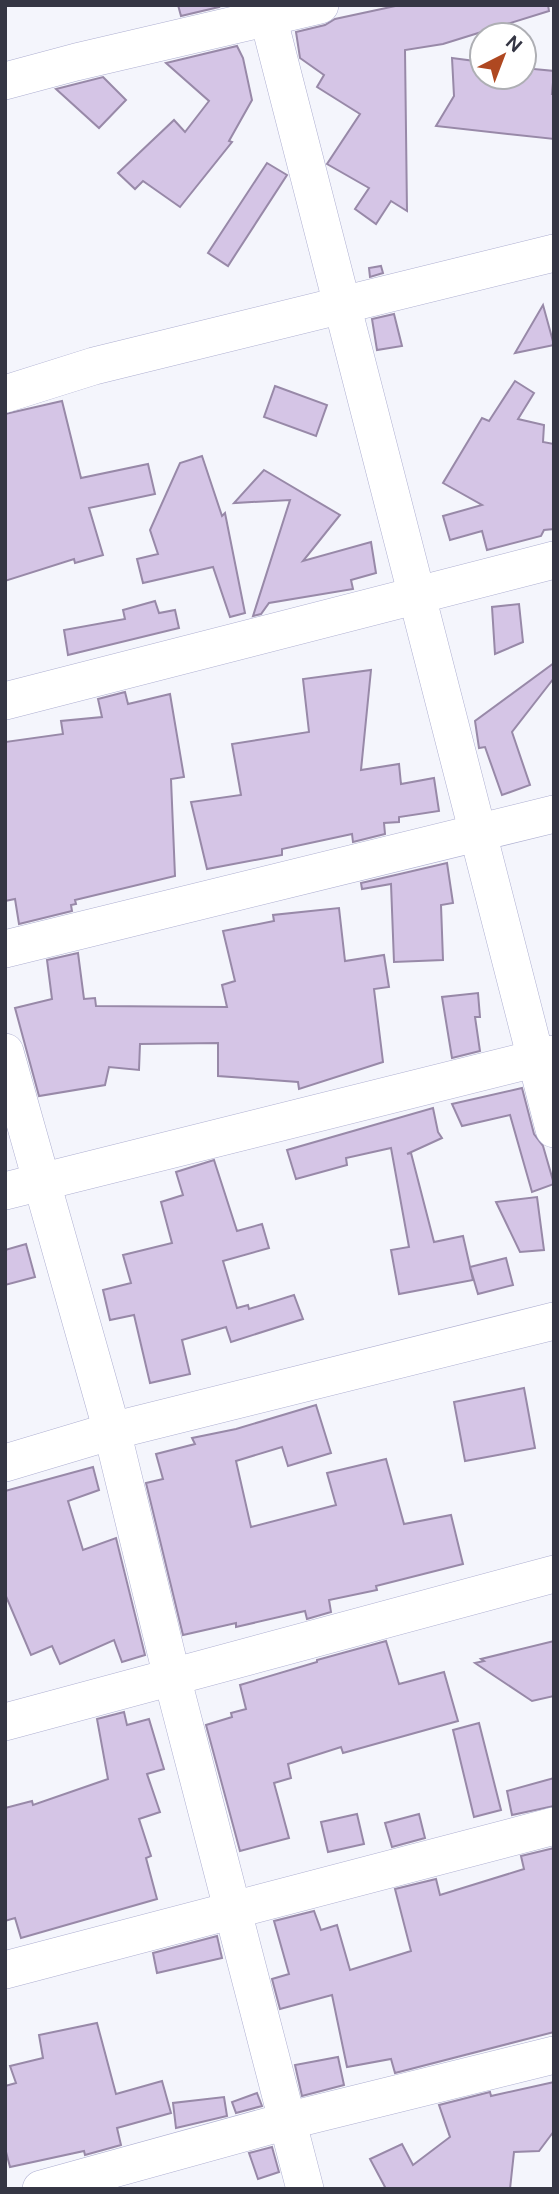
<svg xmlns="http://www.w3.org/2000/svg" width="559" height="2194" font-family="'DM Sans',sans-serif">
	<rect width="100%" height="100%" fill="#f4f5fc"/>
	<g fill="#d5c5e6" stroke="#9889a8" stroke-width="2">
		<polygon points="178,5 218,5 219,7 181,16"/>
		<polygon points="400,5 548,5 549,11 443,44 405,50 407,211 391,201 376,224 355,209 369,188 327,164 360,114 317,87 324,75 300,58 296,32 325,25 335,19"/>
		<polygon points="237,46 243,58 252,100 229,141 232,142 180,207 143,181 135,189 118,173 174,120 185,132 209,101 166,63"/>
		<polygon points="452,58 482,62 482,77 524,77 524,68 554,71 552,94 554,94 554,139 436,126 454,96"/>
		<polygon points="103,77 126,100 99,128 56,89"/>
		<polygon points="267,163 287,175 228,266 208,253"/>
		<polygon points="381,266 383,273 370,277 369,268"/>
		<polygon points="543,305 554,345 515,353"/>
		<polygon points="394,314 402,346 377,350 372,319"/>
		<polygon points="515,381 534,393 518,419 544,425 543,442 554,444 554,529 544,530 541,536 487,550 482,531 450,540 443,516 482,505 443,483 482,418 489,421"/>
		<polygon points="275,386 327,405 316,436 264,417"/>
		<polygon points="62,401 81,478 148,464 155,494 89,508 103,555 75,563 74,559 5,581 5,414"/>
		<polygon points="202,456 222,516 225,513 245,613 230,617 213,567 143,583 137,559 158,554 150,530 180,463"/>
		<polygon points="264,470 340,515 303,561 371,542 376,573 351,580 353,589 269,603 261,614 253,616 290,500 234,503"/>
		<polygon points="155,601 159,613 175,610 179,628 68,655 64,630 125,619 123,610"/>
		<polygon points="519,604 523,642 495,654 492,607"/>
		<polygon points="554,663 554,678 512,732 530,785 502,795 485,747 479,748 475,721"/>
		<polygon points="371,670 361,770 399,764 401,784 434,778 439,811 399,817 399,822 384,823 385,834 353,842 352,834 282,849 282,855 207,869 191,802 241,795 232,744 309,732 303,679"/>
		<polygon points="125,692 128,704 170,694 184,777 171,779 175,876 75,900 76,904 71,905 72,911 19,924 15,899 5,901 5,742 63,734 61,721 102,717 98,699"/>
		<polygon points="447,863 453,903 441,905 443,960 394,962 391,884 362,889 361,883"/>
		<polygon points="339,908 345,961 384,955 389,987 374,989 383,1062 299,1089 298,1082 218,1076 218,1043 140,1044 139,1070 109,1067 105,1085 39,1096 15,1008 52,999 47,960 78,953 84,999 95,998 96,1006 227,1007 222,985 235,981 223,931 274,921 273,915"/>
		<polygon points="478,993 480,1017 475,1017 480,1051 452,1058 442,997"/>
		<polygon points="522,1088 534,1134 543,1146 554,1184 532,1192 510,1115 462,1126 452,1104"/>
		<polygon points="433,1108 438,1132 442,1138 407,1154 411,1153 434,1242 463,1236 473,1280 399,1294 391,1250 409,1247 391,1148 346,1158 347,1165 296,1179 287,1150"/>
		<polygon points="214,1160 237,1231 262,1224 269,1248 223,1261 237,1308 248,1305 249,1309 294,1295 303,1319 231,1342 226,1327 182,1340 190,1374 150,1383 134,1315 110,1320 103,1290 131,1283 123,1255 172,1243 161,1202 183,1195 176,1172"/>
		<polygon points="537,1197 544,1250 520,1252 496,1202"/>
		<polygon points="26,1244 35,1277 5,1285 5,1250"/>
		<polygon points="506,1258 513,1285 478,1294 470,1267"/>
		<polygon points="524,1388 535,1448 465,1461 454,1402"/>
		<polygon points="316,1405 331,1453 288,1466 282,1447 236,1461 251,1527 336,1505 327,1473 386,1459 404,1524 451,1515 463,1564 376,1586 377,1590 329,1600 331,1612 307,1619 305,1611 236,1627 236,1623 183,1635 146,1483 163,1479 156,1454 195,1444 192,1438 236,1429"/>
		<polygon points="93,1467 99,1490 68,1501 83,1550 116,1538 145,1655 122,1662 114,1640 60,1664 52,1646 31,1655 5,1594 5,1491"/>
		<polygon points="386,1641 399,1684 444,1672 458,1721 343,1753 341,1747 288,1764 291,1778 274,1783 289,1838 240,1851 206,1725 232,1717 231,1713 246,1709 240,1685 317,1662 317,1660"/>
		<polygon points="554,1641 554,1696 532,1701 475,1663 484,1661 481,1659"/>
		<polygon points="124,1712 127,1725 149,1719 164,1769 147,1774 160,1812 139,1819 151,1856 146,1858 157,1899 21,1938 15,1918 5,1921 5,1808 32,1801 33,1805 108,1779 97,1719"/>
		<polygon points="479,1723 501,1810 474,1817 453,1730"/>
		<polygon points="554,1778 554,1806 512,1815 507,1791"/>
		<polygon points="357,1814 364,1844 328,1852 321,1822"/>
		<polygon points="419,1814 425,1838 392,1847 385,1823"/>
		<polygon points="554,1848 554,2032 395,2073 391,2059 347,2067 332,1995 280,2009 272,1979 289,1974 274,1921 314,1911 321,1930 337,1925 350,1970 411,1951 395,1889 436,1879 440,1895 524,1869 521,1856"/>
		<polygon points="217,1936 222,1958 157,1973 153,1953"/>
		<polygon points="97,2023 116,2094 162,2081 171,2113 117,2128 121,2145 85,2155 84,2151 10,2167 5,2148 5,2086 16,2083 10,2066 43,2058 39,2035"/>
		<polygon points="338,2057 344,2085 302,2096 295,2065"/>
		<polygon points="554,2082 554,2131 539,2151 514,2152 510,2189 382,2189 385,2187 370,2159 402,2144 413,2165 450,2137 439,2105 490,2092 491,2096"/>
		<polygon points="257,2093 262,2106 236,2113 232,2102"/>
		<polygon points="224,2097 227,2116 176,2128 173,2103"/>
		<polygon points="272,2147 279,2172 258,2179 249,2153"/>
	</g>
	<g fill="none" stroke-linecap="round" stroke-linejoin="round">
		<g stroke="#aeafd1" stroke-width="38">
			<g id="street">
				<polyline points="265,5 554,1129"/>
				<polyline points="5,81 76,62 320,5"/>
				<polyline points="5,394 94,366 554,253"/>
				<polyline points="5,701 554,560"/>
				<polyline points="5,949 554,814"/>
				<polyline points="5,1052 112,1431 172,1677 305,2189"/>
				<polyline points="5,1191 554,1054"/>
				<polyline points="5,1463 112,1431 554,1321"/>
				<polyline points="5,1722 554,1574"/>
				<polyline points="5,1970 554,1826"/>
				<polyline points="41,2189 287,2121 554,2055"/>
			</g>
		</g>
		<use href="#street" stroke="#fff" stroke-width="37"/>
	</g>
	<rect width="559" height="2194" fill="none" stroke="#353644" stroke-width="14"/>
	<g transform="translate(503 56) rotate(42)"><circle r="33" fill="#ffffff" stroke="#aeafb4" stroke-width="2"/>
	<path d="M0-5L12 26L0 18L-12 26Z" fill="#af4821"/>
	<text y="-10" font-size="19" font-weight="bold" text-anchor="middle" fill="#353644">N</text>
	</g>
</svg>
